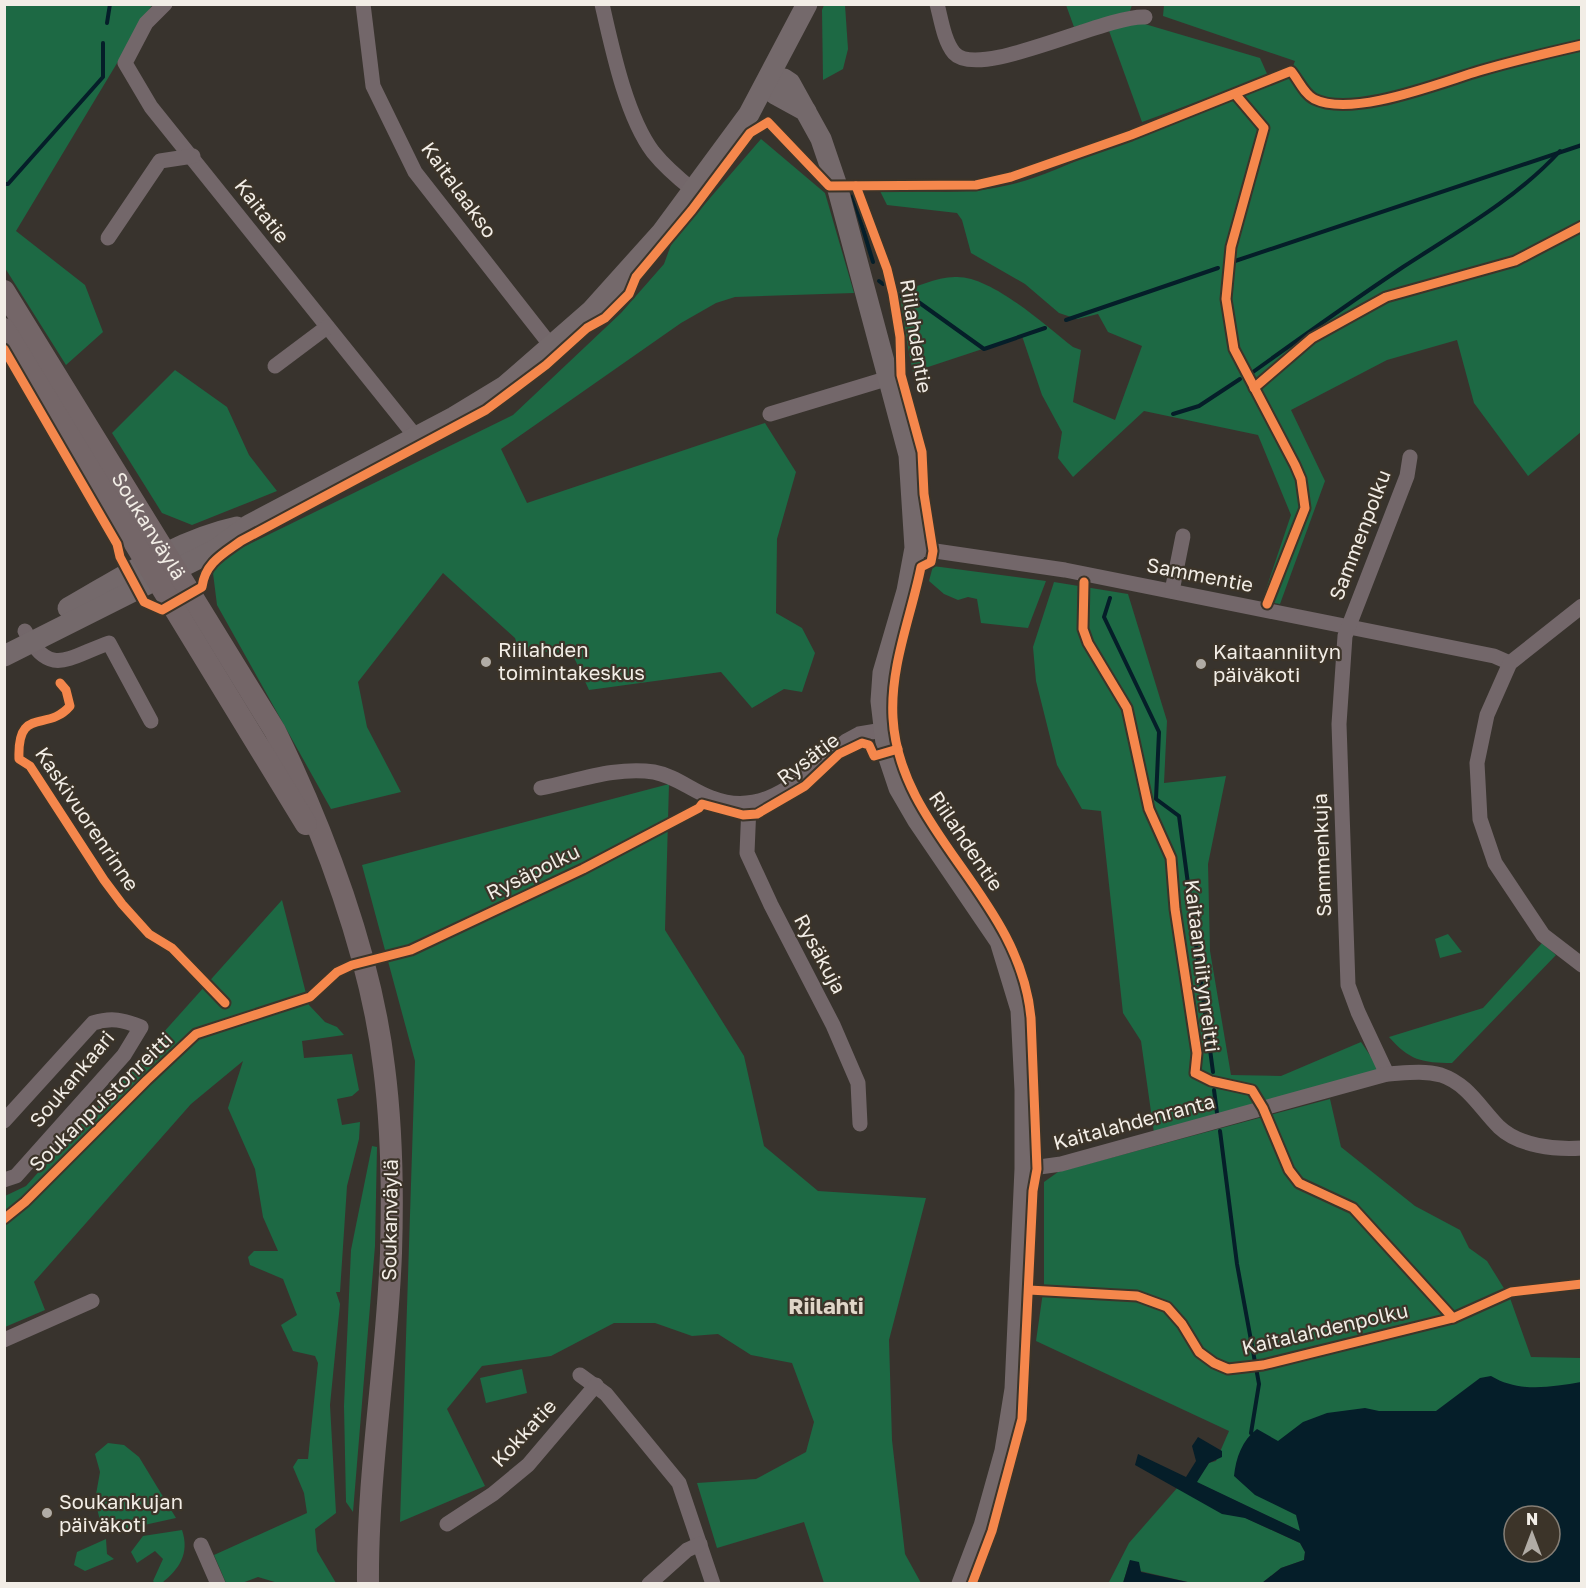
<svg xmlns="http://www.w3.org/2000/svg" width="1586" height="1588" font-family="'Golos Text',sans-serif">
	<rect width="100%" height="100%" fill="#38332d"/>
	<g fill="#1d6944">
		<polygon points="4,5 152,5 16,231 85,285 103,332 66,365 5,268"/>
		<polygon points="824,5 845,5 848,49 843,69 823,80 822,10"/>
		<polygon points="1066,5 1132,5 1130,11 1074,27"/>
		<path d="M1164 5H1581V432L1528 476 1474 403 1457 340 1387 360 1291 410 1325 481 1280 604 1262 601 1291 515 1258 435 1144 411 1073 477 1058 458 1062 432 1042 395 1022 336 913 372 897 293C914 288 936 277 955 277 991 275 1046 326 1073 347L1081 350 1073 402 1115 420 1142 346 1108 332 1098 314 1077 319 1059 313 1025 284 971 253 962 220 957 213 887 205 879 189C921 191 964 195 1004 186 1034 180 1064 166 1092 154L1091 149 1236 95 1291 71 1295 61 1163 16Z"/>
		<polygon points="1138,22 1260,58 1268,76 1142,122 1108,28"/>
		<polygon points="761,139 825,193 854,293 735,297 716,303 681,323 501,449 527,503 765,423 796,472 777,539 776,613 802,628 815,653 802,692 784,689 752,708 721,672 589,690 572,653 519,651 515,638 443,573 358,682 367,727 401,792 331,809 217,605 213,573 221,558 513,415 621,313 664,264 672,242"/>
		<polygon points="175,370 227,407 249,455 277,491 192,525 162,513 112,433"/>
		<polygon points="933,566 1046,581 1028,628 981,623 977,599 968,597 958,600 944,594 929,581"/>
		<polygon points="1054,582 1128,594 1167,721 1164,783 1226,776 1208,864 1210,951 1231,1075 1281,1076 1361,1042 1380,1070 1154,1133 1141,1041 1123,1013 1101,811 1082,809 1057,765 1036,681 1033,647"/>
		<polygon points="669,784 665,930 744,1056 764,1146 818,1191 926,1198 889,1340 892,1440 905,1554 921,1583 824,1583 804,1522 717,1548 697,1483 756,1479 806,1452 814,1422 792,1363 751,1355 718,1334 692,1336 655,1323 614,1323 551,1356 482,1366 447,1409 485,1486 400,1522 415,1061 362,865"/>
		<polygon points="282,900 309,1005 325,1022 337,1027 344,1035 302,1041 304,1058 352,1054 359,1090 352,1096 337,1099 342,1125 360,1122 359,1139 347,1186 340,1292 336,1292 340,1304 330,1405 336,1513 315,1529 317,1551 336,1583 278,1583 258,1577 242,1583 226,1583 214,1555 307,1513 304,1493 293,1467 298,1459 308,1459 318,1363 315,1356 293,1351 281,1325 297,1315 283,1279 250,1265 248,1257 254,1251 278,1251 263,1217 255,1169 228,1108 243,1061 191,1104 34,1282 45,1310 5,1327 5,1196 26,1186"/>
		<polygon points="1448,934 1462,952 1440,958 1435,939"/>
		<path d="M1542 943 1556 955 1452 1063C1422 1063 1409 1060 1389 1037L1483 1008Z"/>
		<polygon points="1330,1099 1341,1147 1415,1206 1460,1230 1469,1248 1487,1261 1510,1298 1531,1357 1581,1358 1581,1568 1550,1552 1550,1516 1514,1516 1365,1562 1196,1482 1209,1463 1216,1461 1229,1431 1036,1341 1044,1285 1044,1182 1058,1172"/>
		<polygon points="372,1146 377,1147 375,1246 353,1512 346,1502 344,1406 351,1250"/>
		<polygon points="522,1369 527,1393 486,1403 480,1378"/>
		<polygon points="108,1443 124,1445 139,1457 176,1518 126,1529 102,1529 95,1500 100,1472 95,1454"/>
		<polygon points="1178,1487 1300,1543 1305,1552 1304,1560 1281,1568 1262,1583 1192,1583 1140,1571 1130,1560 1123,1583 1108,1584 1129,1543"/>
		<path d="M182 1530C190 1554 179 1569 162 1583H155L153 1581 163 1559 155 1551 137 1563 131 1552 143 1536Z"/>
		<polygon points="106,1539 107,1554 114,1559 85,1571 74,1565 77,1552"/>
	</g>
	<g fill="#051e29" fill-rule="evenodd">
		<path d="M1491 1376C1519 1393 1551 1387 1581 1382V1583H1262L1281 1568 1304 1560 1305 1552 1300 1543 1245 1518 1222 1514 1135 1465 1138 1454 1186 1477 1196 1461 1192 1446 1198 1437 1222 1451V1457L1209 1463 1197 1482 1300 1531 1296 1515 1255 1495 1234 1476C1236 1458 1242 1440 1257 1429L1278 1441 1303 1422 1327 1413 1365 1408 1379 1411H1436L1480 1378ZM1514 1516H1550V1552H1514Z"/>
		<polygon points="1130,1560 1139,1562 1141,1572 1192,1583 1123,1583"/>
	</g>
	<g fill="none" stroke-linecap="round" stroke-linejoin="round">
		<g stroke="#051e29" stroke-width="4">
			<polyline points="107,23 110,4"/>
			<polyline points="4,184 8,184 103,77 103,43"/>
			<polyline points="853,196 873,262"/>
			<polyline points="1235,261 1582,145"/>
			<polyline points="879,281 883,284"/>
			<polyline points="898,295 917,301 984,349 1045,328"/>
			<polyline points="1066,320 1218,268"/>
			<path d="M1253 372C1303 336 1352 301 1403 267 1457 232 1516 199 1560 151"/>
			<polyline points="1173,414 1199,406 1240,379"/>
			<polyline points="1110,598 1104,617 1159,732 1156,799 1179,816 1213,1072"/>
			<polyline points="1214,1090 1217,1113"/>
			<polyline points="1220,1131 1237,1264 1259,1384 1251,1433"/>
		</g>
		<g stroke="#73676a" stroke-width="15">
			<polyline points="165,4 146,23 125,63 151,107 416,437"/>
			<polyline points="363,4 373,86 415,172 552,347"/>
			<path d="M602 4C612 48 626 116 653 152 665 167 678 178 693 190"/>
			<path d="M937 4C941 19 944 41 954 53 979 81 1105 15 1145 17"/>
			<polyline points="108,238 160,161 193,156"/>
			<polyline points="275,366 327,327"/>
			<polyline points="770,414 889,378"/>
			<polyline points="915,548 1065,570 1494,656 1510,663"/>
			<polyline points="1172,591 1183,536"/>
			<polyline points="1582,606 1510,663 1487,715 1477,763 1480,819 1495,863 1543,935 1582,965"/>
			<path d="M25 631C49 679 69 657 109 643L151 721"/>
			<path d="M541 788C577 781 617 766 654 772 676 776 692 791 712 798 768 820 807 772 846 741L859 734 883 730"/>
			<polyline points="749,805 747,853 771,905 833,1025 858,1083 860,1124"/>
			<polyline points="1387,1074 1358,1012 1348,985 1339,724 1345,636 1407,476 1410,457"/>
			<path d="M4 1121 93 1023C112 1017 123 1020 141 1027L124 1055 16 1176 4 1180"/>
			<path d="M1025 1169 1061 1164 1387 1074C1405 1073 1423 1070 1441 1075 1468 1084 1480 1108 1499 1127 1519 1146 1555 1150 1582 1148"/>
			<polyline points="4,1340 92,1301"/>
			<polyline points="580,1375 606,1394 679,1483 713,1584"/>
			<polyline points="447,1524 493,1494 528,1465 596,1385"/>
			<polyline points="201,1545 218,1584"/>
			<polyline points="649,1584 687,1550 700,1544"/>
		</g>
		<g stroke="#74696b" stroke-width="21">
			<polyline points="806,111 775,94 770,78 784,79 790,83 821,139 837,186 909,455 915,548 907,591 883,673 881,701 887,752 899,788 917,819 1000,941 1021,1010 1025,1090 1025,1169 1015,1389 1005,1451 984,1526 962,1584"/>
			<path d="M68 608C121 578 177 540 237 527"/>
			<polyline points="4,656 215,550 249,525 454,417 505,386 591,311 662,232 749,114 807,4"/>
		</g>
		<g stroke="#746668" stroke-width="22">
			<path id="s1" d="M4 291 275 731C324 831 371 956 384 1067 392 1129 393 1190 391 1253 387 1363 367 1473 368 1584"/>
			<polyline points="4,329 306,824"/>
		</g>
		<g stroke="#3c3429" stroke-width="13">
			<g id="cycleway">
				<polyline points="1236,95 1264,128 1231,247 1226,299 1234,349 1295,465 1301,479 1305,508 1267,604"/>
				<path d="M856 186 887 269 893 294 900 337 901 375 922 452 924 494 933 551 931 562 921 567C911 617 890 666 893 718 899 832 1020 897 1031 1018L1037 1169 1033 1191 1022 1419 992 1531 972 1584"/>
				<path d="M4 349 117 544 120 557 144 602 162 610 202 587C205 563 223 554 241 541L486 410 546 365 587 328 605 318 629 294 636 277 692 210 750 133 768 122 829 186 976 185 1011 177 1131 135 1291 71C1298 79 1304 94 1314 99 1352 118 1439 83 1479 71 1513 61 1547 53 1582 45"/>
				<polyline points="1254,388 1312,338 1386,297 1515,261 1582,226"/>
				<polyline points="1084,582 1083,629 1088,643 1127,708 1149,809 1171,858 1175,909 1197,1053 1195,1073 1211,1081 1252,1090 1263,1108 1289,1170 1299,1183 1353,1208 1453,1318"/>
				<path d="M60 683 66 690 70 706C47 733 17 705 19 759L30 766 104 880 122 904 149 934 172 948 225 1003"/>
				<polyline points="4,1219 25,1202 147,1080 196,1034 310,997 337,972 352,965 411,950 583,869 699,808 702,804 743,815 757,814 805,786 839,754 862,743 869,745 874,756 898,749"/>
				<polyline points="1029,1290 1137,1296 1167,1307 1182,1324 1199,1352 1214,1363 1228,1369 1263,1365 1453,1318 1511,1292 1582,1284"/>
			</g>
		</g>
		<use href="#cycleway" stroke="#f5874c" stroke-width="9"/>
	</g>
	<g fill="#b1aca5" stroke="#3c3429" stroke-width="2">
		<circle cx="486" cy="662" r="6"/>
		<circle cx="1201" cy="664" r="6"/>
		<circle cx="47" cy="1513" r="6"/>
	</g>
	<g text-anchor="middle" stroke-width="4.5" stroke-linejoin="round" paint-order="stroke">
		<g font-size="20" fill="#f2ede6" stroke="#3c3429">
			<text transform="translate(459 190) rotate(54)" y="7">Kaitalaakso</text>
			<text transform="translate(262 211) rotate(52)" y="7">Kaitatie</text>
			<text transform="translate(916 336) rotate(81)" y="7">Riilahdentie</text>
			<text dy="7" stroke="none"><textPath href="#s1" startOffset="276">Soukanväylä</textPath></text>
			<text transform="translate(1360 535) rotate(-69)" y="7">Sammenpolku</text>
			<text transform="translate(1200 575) rotate(11)" y="7">Sammentie</text>
			<text transform="translate(808 759) rotate(-37)" y="7">Rysätie</text>
			<text transform="translate(87 819) rotate(56)" y="7">Kaskivuorenrinne</text>
			<text transform="translate(966 841) rotate(56)" y="7">Riilahdentie</text>
			<text transform="translate(1322 855) rotate(-92)" y="7">Sammenkuja</text>
			<text transform="translate(533 872) rotate(-26)" y="7">Rysäpolku</text>
			<text transform="translate(820 954) rotate(62)" y="7">Rysäkuja</text>
			<text transform="translate(1202 966) rotate(83)" y="7">Kaitaanniitynreitti</text>
			<text transform="translate(72 1079) rotate(-50)" y="7">Soukankaari</text>
			<text transform="translate(101 1102) rotate(-44)" y="7">Soukanpuistonreitti</text>
			<text transform="translate(1134 1122) rotate(-15)" y="7">Kaitalahdenranta</text>
			<text transform="translate(390 1220) rotate(-89)" y="7">Soukanväylä</text>
			<text transform="translate(1325 1329) rotate(-13)" y="7">Kaitalahdenpolku</text>
			<text transform="translate(524 1433) rotate(-47)" y="7">Kokkatie</text>
		</g>
		<g font-size="20" fill="#f2ede6" stroke="#3c3429" text-anchor="start">
			<text x="498" y="657">Riilahden<tspan x="498" dy="23">toimintakeskus</tspan></text>
			<text x="1213" y="659">Kaitaanniityn<tspan x="1213" dy="23">päiväkoti</tspan></text>
			<text x="59" y="1509">Soukankujan<tspan x="59" dy="23">päiväkoti</tspan></text>
		</g>
		<g font-size="22" font-weight="bold" fill="#e0d6c8" stroke="#3c3429">
			<text x="826" y="1314">Riilahti</text>
		</g>
	</g>
	<rect width="1586" height="1588" fill="none" stroke="#f2ede6" stroke-width="12"/>
	<g transform="translate(1532 1534)"><circle r="28" fill="#3c3429" stroke="#857e75" stroke-width="1.5"/>
	<path d="M0-4.5L10 22L0 15L-10 22Z" fill="#b1aca5"/>
	<text y="-9" font-size="16" font-weight="bold" text-anchor="middle" fill="#f2ede6">N</text>
	</g>
</svg>
